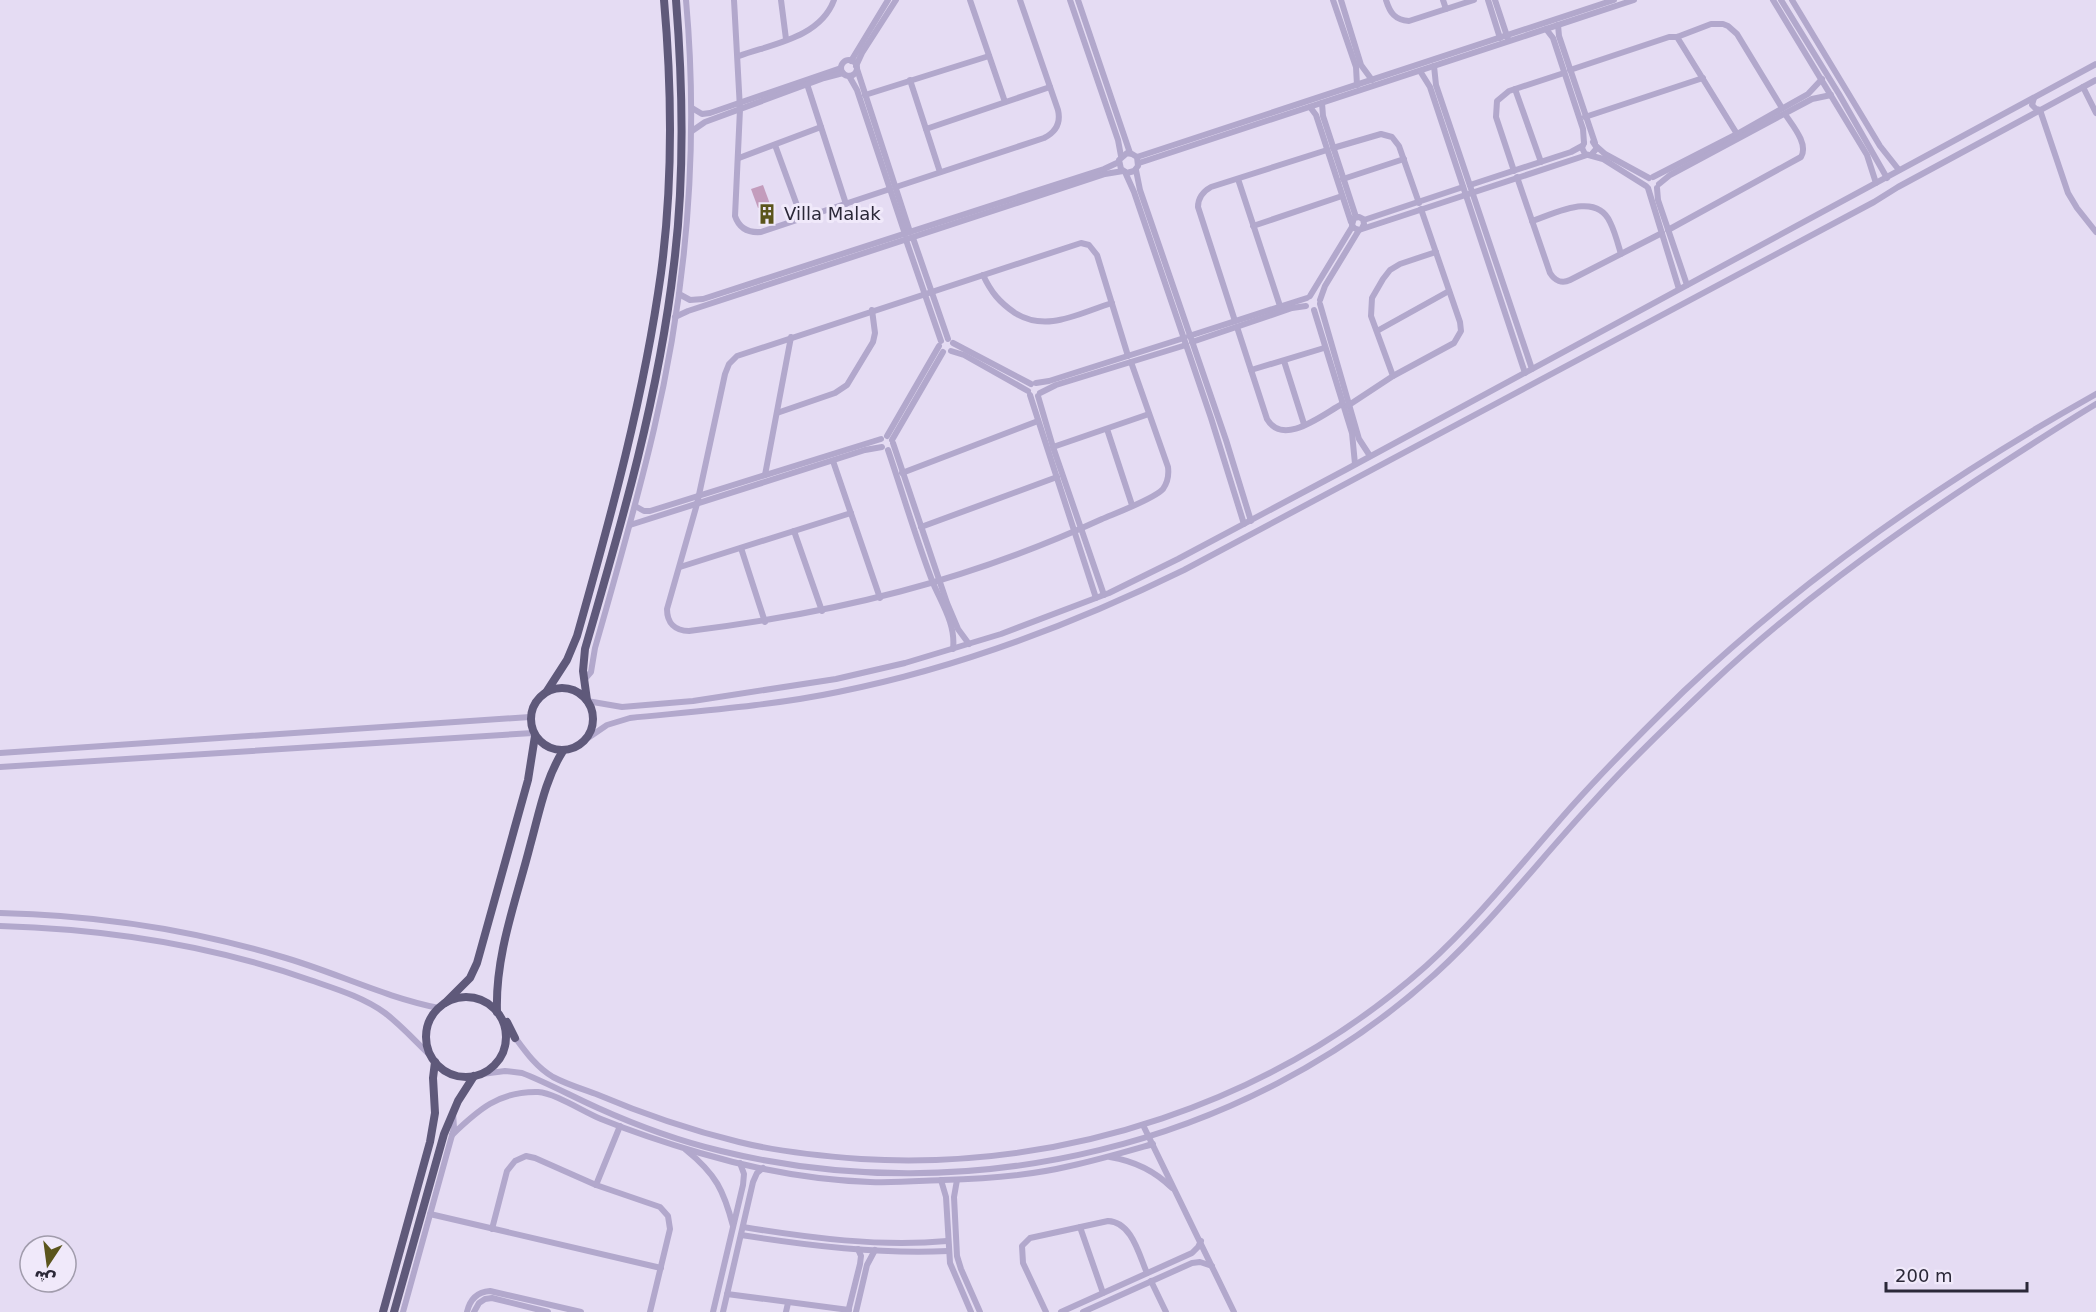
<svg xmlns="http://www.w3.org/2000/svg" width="2096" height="1312" font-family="'DejaVu Sans','Noto Naskh Arabic',sans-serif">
	<rect width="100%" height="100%" fill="#e5dcf3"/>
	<polygon fill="#c39cbc" points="763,185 770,204 758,208 751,189"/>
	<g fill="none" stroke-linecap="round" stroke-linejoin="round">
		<g stroke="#b2a8cc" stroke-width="6">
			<path d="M734 0 740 109 735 216C739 228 748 233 761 232L890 189"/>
			<polyline points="781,0 786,39"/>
			<polyline points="970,0 1005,102"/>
			<polyline points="1070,0 1118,140 1121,156"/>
			<polyline points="1078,0 1130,153"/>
			<polyline points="1333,0 1356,67 1357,85"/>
			<polyline points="1341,0 1361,65 1372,80"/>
			<path d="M1386 0C1390 13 1395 20 1409 21L1474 0"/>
			<polyline points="1443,0 1446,9"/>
			<polyline points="1488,0 1500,38"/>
			<polyline points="1495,0 1508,39"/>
			<polyline points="1773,0 1867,155 1876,183"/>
			<polyline points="1781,0 1839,94 1887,178"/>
			<polyline points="1792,0 1880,146 1899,170"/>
			<polyline points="1558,25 1559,36 1595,143"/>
			<polyline points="1546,29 1553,38 1583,129 1584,143"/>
			<polyline points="1677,37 1737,134"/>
			<path d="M739 56C772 44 820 38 834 0"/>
			<circle cx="849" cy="68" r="8"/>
			<polyline points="851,61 888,0"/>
			<polyline points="856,66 862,53 896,0"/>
			<polyline points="1434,66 1436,85 1532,369"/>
			<polyline points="857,69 910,232"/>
			<polyline points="1570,70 1669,37 1677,37 1711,24 1723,24 1728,26 1737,34 1782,108"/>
			<polyline points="1420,71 1430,87 1525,373"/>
			<polyline points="849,76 857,90 905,234"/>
			<polyline points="910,80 940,172"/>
			<polyline points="807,84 846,204"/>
			<polyline points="2083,87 2096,113"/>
			<polyline points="1515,89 1541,162"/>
			<polyline points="865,95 989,56"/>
			<polyline points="2034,98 2032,105 2036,109 2040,110 2068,193 2077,208 2096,232"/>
			<polyline points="1322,103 1323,116 1356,217"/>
			<polyline points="1310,107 1316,115 1351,222"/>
			<polyline points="692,108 702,114 710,113 841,68"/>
			<polyline points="1585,117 1703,78"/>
			<polyline points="926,129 1050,87"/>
			<polyline points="692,131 705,122 824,78 843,73"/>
			<polyline points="1584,143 1582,148 1585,154 1603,159 1646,186"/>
			<polyline points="775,145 802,219"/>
			<polyline points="1596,146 1605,154 1649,178"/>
			<polyline points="1333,148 1381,134 1392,137 1399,146 1419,203"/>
			<polyline points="1591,155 1597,148 1593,142"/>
			<polyline points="1137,157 1138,166 1134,171 1127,173 1121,169 1119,160 1127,153 1132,154 1137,157 1614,0"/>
			<polyline points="739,158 821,127"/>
			<polyline points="1139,163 1634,0"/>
			<polyline points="1136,170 1140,190 1226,440 1251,521"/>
			<polyline points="1514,171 1496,117 1497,101 1509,91 1564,73"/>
			<polyline points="1125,172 1134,192 1211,418 1244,524"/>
			<path d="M1517 177 1550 273C1555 281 1562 284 1570 280L1662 233"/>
			<polyline points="1653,177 1737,134 1808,94 1822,79"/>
			<polyline points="1238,179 1280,306"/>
			<polyline points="1343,179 1404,159"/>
			<polyline points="1659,184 1670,175 1812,99 1831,95"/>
			<polyline points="1470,185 1571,152 1582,146"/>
			<path d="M896 187 1044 138C1056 132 1061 123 1058 110L1020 0"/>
			<polyline points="1648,188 1679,289"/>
			<polyline points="1657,188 1658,200 1687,285"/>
			<polyline points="1364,220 1463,187"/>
			<path d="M1532 221C1554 214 1596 191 1610 222 1615 232 1618 244 1621 254"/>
			<polyline points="1253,226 1342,196"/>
			<polyline points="1362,228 1364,224 1363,219 1359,217 1354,218 1352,225 1354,228 1359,230 1587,155"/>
			<path d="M1668 230 1801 157C1809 144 1792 125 1785 114"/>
			<polyline points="913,238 948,339"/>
			<polyline points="906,240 941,341"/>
			<path d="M983 275C991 292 999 302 1015 313 1047 333 1079 313 1112 303"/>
			<polyline points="679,294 690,300 703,299 1104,169 1119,162"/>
			<polyline points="1310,296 1352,227"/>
			<polyline points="1320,300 1325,286 1359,230"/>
			<polyline points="1320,304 1359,439 1370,456"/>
			<polyline points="1314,310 1352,433 1355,464"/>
			<polyline points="675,317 688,311 1105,174 1123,171"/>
			<path d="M1235 321 1198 207C1198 198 1202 192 1211 187L1327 150"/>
			<path d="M1237 327 1267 419C1283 447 1322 415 1342 404"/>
			<polyline points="1377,331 1449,291"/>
			<polyline points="1189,336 1307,298"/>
			<polyline points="1192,342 1292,308 1306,306"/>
			<polyline points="953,343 1031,384"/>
			<polyline points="951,351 964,355 1028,391"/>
			<path d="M1128 356 1097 255 1089 245 1081 243 737 356 729 364 725 374 697 504 667 609C667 623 675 631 689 631 836 613 967 581 1102 519 1116 513 1154 499 1163 489 1168 482 1169 475 1168 467L1131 362"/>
			<polyline points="1284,361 1304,424"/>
			<polyline points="1251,370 1324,348"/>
			<polyline points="1393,376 1371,316 1372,298 1383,279 1390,270 1400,264 1436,252"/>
			<polyline points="1036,383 1049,381 1184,338"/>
			<polyline points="1040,393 1056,385 1186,345"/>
			<polyline points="1030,395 1096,598"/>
			<polyline points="1038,396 1053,447 1104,595"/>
			<polyline points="1349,405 1393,376 1454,343 1461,331 1460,322 1421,209"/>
			<polyline points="777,413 835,393 847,385 873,342 875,333 872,310"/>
			<polyline points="1107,429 1132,505"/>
			<polyline points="887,436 939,346"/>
			<polyline points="892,440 943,352"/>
			<polyline points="893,443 947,603 958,629 969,644"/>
			<polyline points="1053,447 1149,414"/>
			<path d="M888 450C903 494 916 539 933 583 942 604 956 625 953 649"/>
			<polyline points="833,461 880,598"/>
			<polyline points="902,473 1038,421"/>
			<polyline points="765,475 791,337"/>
			<polyline points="635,506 644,511 650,511 881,439"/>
			<polyline points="630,525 865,450 882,447"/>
			<polyline points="921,527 1057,477"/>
			<polyline points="794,531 822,611"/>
			<polyline points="741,548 765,622"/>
			<polyline points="680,567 851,513"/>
			<path d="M584 680 591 672 595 648C616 575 637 502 654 429 687 288 699 144 686 0"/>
			<polyline points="587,701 622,707 693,701 836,679 905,663 1001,634 1109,593 1178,559 1347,469 2096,64"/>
			<path d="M585 740 607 725 630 718C699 711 770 706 838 692 958 668 1074 624 1184 570L1874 202 1898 187 2096 80"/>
			<polyline points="0,753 530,717"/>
			<polyline points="0,767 533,733"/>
			<path d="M0 913C94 915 188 929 279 956 333 971 383 997 439 1008"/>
			<path d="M0 926C105 929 211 945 310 980 336 989 363 997 385 1013 402 1026 417 1043 432 1057"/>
			<path d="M514 1036C525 1051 536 1067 553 1077 566 1084 582 1089 596 1094 643 1114 690 1130 739 1142 779 1152 820 1156 861 1159 1065 1171 1272 1103 1426 966 1480 917 1524 860 1572 806 1608 766 1646 728 1684 691 1808 574 1948 477 2096 394"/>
			<path d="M482 1074 505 1071 522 1073C548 1083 573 1097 598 1108 638 1126 679 1141 721 1151 970 1212 1245 1146 1435 974 1493 921 1540 859 1593 802 1630 761 1671 722 1712 683 1794 606 1884 541 1978 479 2017 454 2056 428 2096 404"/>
			<polyline points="1143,1125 1234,1312"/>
			<path d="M452 1135C478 1110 499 1091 538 1092 555 1093 584 1112 601 1119 633 1132 666 1143 700 1153 754 1169 813 1180 870 1182 894 1183 919 1181 943 1180 985 1179 1028 1176 1070 1166 1098 1160 1125 1152 1153 1144"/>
			<path d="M686 1150C716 1174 724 1191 733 1226"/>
			<path d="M1110 1157C1134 1161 1155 1171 1172 1188"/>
			<polyline points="941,1180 946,1197 950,1263 971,1312"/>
			<polyline points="957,1180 954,1197 957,1256 961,1269 980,1312"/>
			<polyline points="596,1185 620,1126"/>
			<polyline points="430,1214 661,1268"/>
			<path d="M743 1227C810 1238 879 1247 947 1241"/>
			<polyline points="1080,1227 1103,1293"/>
			<polyline points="492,1229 507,1171 515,1161 526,1156 535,1158 596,1185 660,1207 668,1216 670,1229 650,1312"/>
			<path d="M741 1235C810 1246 878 1254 948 1251"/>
			<polyline points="1151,1281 1166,1312"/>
			<polyline points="727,1294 849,1310"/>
			<polyline points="403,1312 454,1128 453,1113"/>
			<path d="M467 1312C470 1299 477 1292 490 1291L581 1312"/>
			<polyline points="474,1312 479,1303 485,1299 492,1298 548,1312"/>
			<polyline points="713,1312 743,1185 744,1174 740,1163"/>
			<polyline points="723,1312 753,1182 757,1173 763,1168"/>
			<polyline points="786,1312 788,1303"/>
			<polyline points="848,1312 860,1264 861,1256 858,1249"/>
			<polyline points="856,1312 867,1265 875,1250"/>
			<path d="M1046 1312 1023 1263 1022 1246 1030 1238 1108 1221C1132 1222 1139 1255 1147 1273"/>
			<polyline points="1061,1312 1192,1253 1198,1247 1201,1241"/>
			<polyline points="1083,1312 1192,1263 1200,1262 1212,1266"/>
		</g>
		<g stroke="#5f597a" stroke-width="8">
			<circle cx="562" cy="719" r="31"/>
			<path d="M547 691 567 660 577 636C611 516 644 396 661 273 673 183 672 90 664 0"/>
			<path d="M587 700 583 671 585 649C622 522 659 395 674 264 685 176 683 88 676 0"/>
			<circle cx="466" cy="1037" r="40"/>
			<polyline points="445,1003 470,978 477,963 528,780 535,736"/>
			<path d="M497 1012C495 955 516 901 530 846 539 814 545 779 563 751"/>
			<polyline points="507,1022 515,1038"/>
			<polyline points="383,1312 430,1142 435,1113 433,1078 435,1062"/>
			<polyline points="394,1312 444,1134 458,1101 474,1076"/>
		</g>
	</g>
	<defs>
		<g id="building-bare" transform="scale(1.62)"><path d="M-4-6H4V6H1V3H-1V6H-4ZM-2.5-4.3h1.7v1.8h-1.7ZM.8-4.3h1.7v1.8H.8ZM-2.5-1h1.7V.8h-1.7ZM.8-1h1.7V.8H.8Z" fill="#5b551c" stroke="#f0e9fa" stroke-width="2.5" paint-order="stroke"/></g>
	</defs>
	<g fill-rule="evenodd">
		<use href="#building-bare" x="767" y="214"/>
	</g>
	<g text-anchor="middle" stroke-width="6" stroke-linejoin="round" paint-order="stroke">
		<g font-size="18" fill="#2b2838" stroke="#f0e9fa" text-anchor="start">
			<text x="784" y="220">Villa Malak</text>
		</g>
	</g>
	<g transform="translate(48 1264) rotate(193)"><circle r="28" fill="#f0e9fa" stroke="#a19cac" stroke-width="1.5"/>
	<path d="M0-4.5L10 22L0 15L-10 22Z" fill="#5b551c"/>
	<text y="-9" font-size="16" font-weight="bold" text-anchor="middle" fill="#2b2838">ش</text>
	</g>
	<path d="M1886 1282v9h141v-9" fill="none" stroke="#2b2838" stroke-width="3"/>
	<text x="1895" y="1282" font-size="18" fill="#2b2838" stroke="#f0e9fa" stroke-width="4.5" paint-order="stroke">200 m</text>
</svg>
